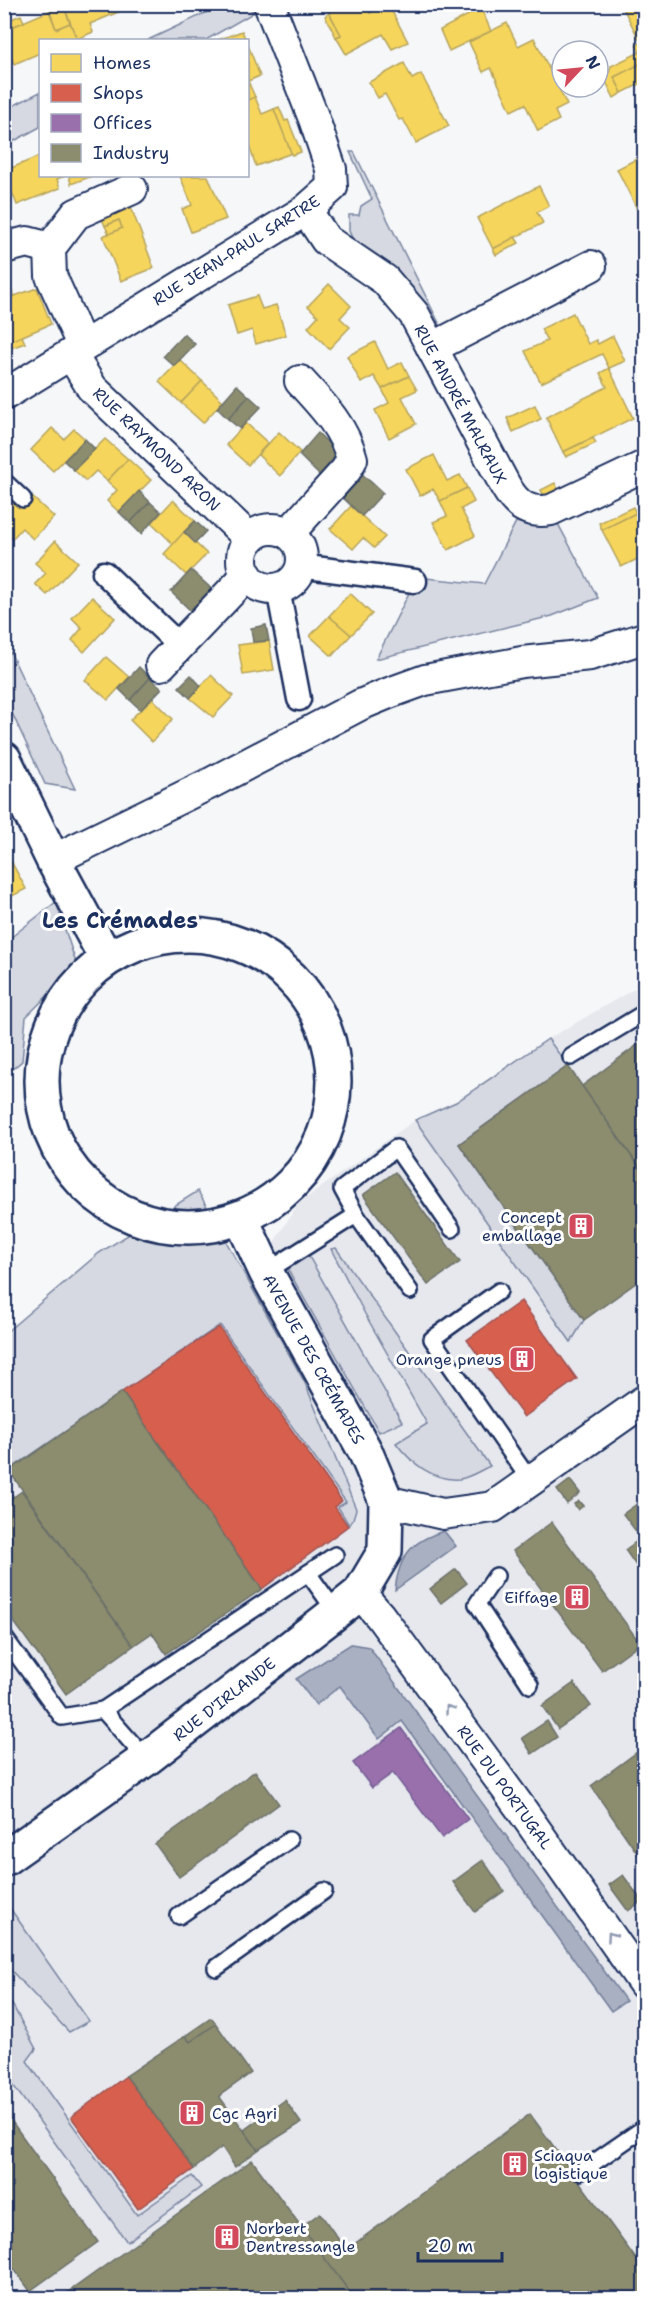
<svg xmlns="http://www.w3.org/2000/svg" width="649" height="2303" font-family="'Shantell Sans',sans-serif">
	<rect width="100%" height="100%" fill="#f6f7f9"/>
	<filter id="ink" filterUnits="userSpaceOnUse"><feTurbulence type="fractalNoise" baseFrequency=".0167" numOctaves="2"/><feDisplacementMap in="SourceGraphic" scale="12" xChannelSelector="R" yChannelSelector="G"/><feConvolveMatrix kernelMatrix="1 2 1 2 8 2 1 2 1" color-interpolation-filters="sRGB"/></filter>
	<g filter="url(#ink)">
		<polygon fill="#e6e8ee" points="644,984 644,2298 5,2298 4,1441 261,1263 298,1204 415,1120 456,1102 548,1039 634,989"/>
		<g fill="#d6d9e2" stroke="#7884a0" stroke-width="1.5">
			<polygon points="222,5 249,5 253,13 206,40 148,40"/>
			<polygon points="40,92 40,127 5,146 5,110"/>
			<polygon points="350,152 354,152 439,323 430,318 353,240 349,231 349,215 359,215 361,206 372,199"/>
			<path d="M516 522C531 526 543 528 558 524L598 598 552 616 376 659 417 577 484 584Z"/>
			<polygon points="4,639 75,789 45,784 5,698"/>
			<polygon points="56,902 77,966 26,1017 22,1061 5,1075 5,942"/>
			<polygon points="548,1039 568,1066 459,1144 584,1320 571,1342 415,1120 456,1102"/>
			<polygon points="198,1191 305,1383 356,1509 353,1519 349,1525 338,1507 346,1502 220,1325 9,1470 5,1464 5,1333 99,1253"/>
			<path d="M336 1248 490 1466C481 1470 469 1478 459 1479 433 1481 410 1462 396 1443L427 1424 365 1314 331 1249Z"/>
			<polygon points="307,1253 402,1422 379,1432 286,1266"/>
			<polygon points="4,1901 5,1901 89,2021 69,2032 5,1964"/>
			<polygon points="5,1997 13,2006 36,2049 27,2061 137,2215 192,2176 201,2187 127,2242 5,2074"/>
		</g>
		<g fill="#a9b0c1" stroke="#707c99" stroke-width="1.5">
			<path d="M444 1531 456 1546 395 1590C399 1556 411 1541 444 1531Z"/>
			<polygon points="351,1644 369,1647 626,2001 611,2011 402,1721 379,1739 340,1686 316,1705 296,1679"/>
		</g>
		<g fill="#f6d55c" stroke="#b4a35d" stroke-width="1.5">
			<polygon points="52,4 63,4 70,23 56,29 48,6"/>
			<polygon points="63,4 135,4 135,5 90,24 93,32 77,39"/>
			<polygon points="366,4 370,13 388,4 408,42 392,49 383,34 346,54 336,37 341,35 328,10 331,4"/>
			<polygon points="373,4 376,10 370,13 366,5"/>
			<polygon points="630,4 644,4 644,82 622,93 614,77 644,62 636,45 641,43 623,8"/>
			<polygon points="481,8 491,31 449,51 440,30"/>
			<polygon points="49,11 56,29 70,23 77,39 72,40 40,40 40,53 14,64 4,41 4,30"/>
			<polygon points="329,13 341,35 336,37 325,16"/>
			<polygon points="21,15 24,22 4,30 4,22"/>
			<polygon points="507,23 518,46 534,38 567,105 555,111 559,120 538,131 525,104 511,111 491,68 483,72 469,42"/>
			<polygon points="242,31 246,40 218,40"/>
			<polygon points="248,45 260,76 248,81 255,97 248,100"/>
			<polygon points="640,52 644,62 614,77 622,93 614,98 606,82 611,66"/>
			<polygon points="404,63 412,79 421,74 449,126 416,143 403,119 399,120 385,94 378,98 369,82"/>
			<polygon points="255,97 262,114 274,109 292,153 256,166 248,143 248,100"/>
			<polygon points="279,107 285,121 288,120 301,152 292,155 274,109"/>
			<polygon points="644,155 644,223 617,169"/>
			<polygon points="40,156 40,176 65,176 57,179 60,188 17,205 4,171"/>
			<polygon points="69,176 92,176 71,184"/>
			<polygon points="180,176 208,176 226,219 191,232 182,209 192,205"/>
			<polygon points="539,186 549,206 537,212 543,223 493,249 477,218"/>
			<polygon points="129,202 154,268 121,281 103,236 122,228 119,220 105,226 100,214"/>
			<polygon points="119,220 122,228 109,234 105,226"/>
			<polygon points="515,237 519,243 496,255 493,249"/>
			<polygon points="329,284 351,306 340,318 350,327 329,349 308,327 318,316 308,306"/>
			<polygon points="11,288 14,296 9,298 6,290"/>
			<polygon points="37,288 51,324 6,343 9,351 4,353 4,291 6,290 9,298"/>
			<polygon points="257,296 262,309 276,305 286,335 256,344 252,330 237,335 228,305"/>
			<polygon points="573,313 588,344 596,340 598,344 613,336 625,361 609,368 602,354 541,383 525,351 547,341 541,329"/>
			<polygon points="22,336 25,343 8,349 6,343"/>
			<polygon points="375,342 388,369 402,362 409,376 382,389 374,376 361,383 347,356"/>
			<polygon points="180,360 202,381 181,403 159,382"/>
			<polygon points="609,368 633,418 563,452 546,417 607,387 600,373"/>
			<polygon points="409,376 417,390 402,397 416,424 389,438 375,410 389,403 382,389"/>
			<polygon points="202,381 223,401 203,423 181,403"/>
			<polygon points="535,405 541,419 513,432 507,418"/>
			<polygon points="246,423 268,443 248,465 226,445"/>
			<polygon points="52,428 64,439 74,429 85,439 53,471 31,450"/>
			<polygon points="279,432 300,452 280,476 258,455"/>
			<polygon points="593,438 596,443 566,457 563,452"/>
			<polygon points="105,439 128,459 107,481 96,471 86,481 74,470"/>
			<polygon points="434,455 447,481 460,475 467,488 440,501 433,489 420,496 406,469"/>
			<polygon points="128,459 151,480 119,512 107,501 117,490 107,481"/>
			<polygon points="555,483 560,493 546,500 541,490"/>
			<polygon points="467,488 474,502 461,509 475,536 448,550 433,522 447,516 440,501"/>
			<polygon points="30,495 54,517 33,539 22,528 12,539 4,531 4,502 10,496 21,505"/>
			<polygon points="173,500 195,521 173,544 152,523"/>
			<polygon points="351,506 385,537 374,548 363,538 353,549 330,529"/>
			<polygon points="633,507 636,513 602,530 599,523"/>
			<polygon points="644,509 644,556 621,567 602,530"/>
			<polygon points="184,532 207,554 186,575 164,554"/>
			<polygon points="55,541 78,562 47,595 35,584 46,573 35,563"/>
			<polygon points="350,593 372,614 351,635 329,616"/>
			<polygon points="92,597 115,618 84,652 72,640 82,628 72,618"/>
			<polygon points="329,616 351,635 332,656 310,636"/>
			<polygon points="269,641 274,670 243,675 238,645"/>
			<polygon points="106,657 129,677 108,700 85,680"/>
			<polygon points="211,675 233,696 213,717 190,698"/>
			<polygon points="152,698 173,719 152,742 130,720"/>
			<polygon points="4,848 26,889 4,900"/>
		</g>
		<g fill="#d6604d" stroke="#9e5152" stroke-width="1.5">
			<polygon points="521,1301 577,1379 524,1417 467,1340"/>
			<polygon points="219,1327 342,1501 335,1507 348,1526 262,1589 122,1392"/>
			<polygon points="126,2076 194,2169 138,2209 71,2117"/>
		</g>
		<polygon fill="#9970ab" stroke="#735c94" stroke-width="1.5" points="401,1728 468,1819 442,1838 393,1773 372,1788 353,1763"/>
		<g fill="#8c8c6e" stroke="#6a7069" stroke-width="1.5">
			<polygon points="184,334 195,344 174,366 163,356"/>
			<polygon points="237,385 249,396 228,419 217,408"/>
			<polygon points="249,396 261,407 240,429 228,419"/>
			<polygon points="318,433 341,456 321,477 299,455"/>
			<polygon points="85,439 95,449 74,470 64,461"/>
			<polygon points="360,472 383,493 362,516 340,495"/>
			<polygon points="139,491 150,502 130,523 119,512"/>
			<polygon points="150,502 161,512 141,534 130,523"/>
			<polygon points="195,521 206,531 195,543 184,532"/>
			<polygon points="191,570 214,591 193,613 171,592"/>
			<polygon points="266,625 269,641 253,642 251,628"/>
			<polygon points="139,667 150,678 130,700 119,689"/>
			<polygon points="191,675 201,686 190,698 179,687"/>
			<polygon points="150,678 162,688 141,710 130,700"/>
			<polygon points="644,1040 644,1174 582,1086"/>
			<polygon points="568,1066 644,1174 644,1277 584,1320 459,1144"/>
			<polygon points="395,1172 460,1262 428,1285 363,1195"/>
			<polygon points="122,1392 262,1589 166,1654 152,1633 133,1646 9,1471"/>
			<polygon points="570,1480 580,1493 567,1504 557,1490"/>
			<polygon points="4,1484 14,1497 4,1504"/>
			<polygon points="22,1491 133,1646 66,1694 4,1608 4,1504"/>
			<polygon points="644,1499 644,1577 625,1550 641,1538 623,1514"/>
			<polygon points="579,1501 583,1506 578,1510 574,1504"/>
			<polygon points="552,1522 640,1643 602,1671 513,1551"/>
			<polygon points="456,1569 467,1583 441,1603 430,1589"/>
			<polygon points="574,1683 591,1706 558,1729 542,1706"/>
			<polygon points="547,1721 557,1737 532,1754 522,1738"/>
			<polygon points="644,1747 644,1863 591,1786"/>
			<polygon points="255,1771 279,1804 179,1877 155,1844"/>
			<polygon points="483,1860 504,1891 475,1912 453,1882"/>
			<polygon points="623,1875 642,1901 628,1911 609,1885"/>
			<polygon points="211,2018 216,2024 190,2042 185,2036"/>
			<polygon points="216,2024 251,2073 219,2096 258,2150 235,2167 222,2147 194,2169 126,2076 185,2036 190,2042"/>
			<polygon points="285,2100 301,2123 258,2150 244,2130"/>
			<polygon points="4,2111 10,2119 4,2123"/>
			<polygon points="530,2114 644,2270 644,2298 354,2298 301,2227 320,2213 346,2250"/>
			<polygon points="10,2119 98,2242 30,2291 4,2255 4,2123"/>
			<polygon points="252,2160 354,2298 60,2298 131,2247"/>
		</g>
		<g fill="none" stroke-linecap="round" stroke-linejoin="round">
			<g stroke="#1b2f5e" stroke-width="20">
				<g id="service">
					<polyline points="4,481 23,499"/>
					<polyline points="571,1057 644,1013"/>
					<polyline points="356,1215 342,1189 396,1148 452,1229"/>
					<polyline points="266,1272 356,1215 410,1291"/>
					<polyline points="499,1291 432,1339 531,1482"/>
					<polyline points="308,1573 336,1612"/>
					<polyline points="496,1576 477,1604 530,1685"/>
					<polyline points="4,1637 62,1717 103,1710"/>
					<polyline points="146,1759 103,1710 335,1555"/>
					<polyline points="179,1916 289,1840"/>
					<polyline points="216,1968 324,1891"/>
					<polyline points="580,2172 644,2128"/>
				</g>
			</g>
			<g stroke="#1b2f5e" stroke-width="27">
				<g id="pedestrian">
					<polyline points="303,564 315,568 415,581"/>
					<polyline points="104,573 179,645"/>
					<polyline points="278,589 299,699"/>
				</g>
			</g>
			<g stroke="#1b2f5e" stroke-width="34">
				<g id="minor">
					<path d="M306 210 326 240 385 280 414 314 506 487C517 506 529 514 551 510L644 466"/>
					<polyline points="4,248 27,242 50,248 76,214 132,189"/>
					<polyline points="50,248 51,276 78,336 86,345"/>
					<polyline points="432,348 591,266"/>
					<polyline points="71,354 92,388 249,538"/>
					<polyline points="4,395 306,210 332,187 331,169 314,119 269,4"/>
					<circle cx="272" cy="559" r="30"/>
					<path d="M289 533 346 470 352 459C344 427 322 405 300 381"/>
					<polyline points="161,665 247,575"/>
					<polyline points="53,860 211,783 360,705 389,693 425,680 522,662 590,655 644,638"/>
					<polyline points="386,1501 443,1514 493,1507 644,1401"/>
					<polyline points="360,1593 380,1616 519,1806 644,1984"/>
				</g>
			</g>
			<g stroke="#1b2f5e" stroke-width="38">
				<g id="tertiary">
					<polyline points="4,759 53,860 106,958"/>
					<circle cx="188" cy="1081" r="146"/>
					<polyline points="4,1859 146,1759 326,1620 360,1593 385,1551 386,1501 365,1451 266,1272 241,1218"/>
				</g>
			</g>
			<use href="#service" stroke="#fff" stroke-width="15"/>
			<use href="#pedestrian" stroke="#fff" stroke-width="22"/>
			<use href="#minor" stroke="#fff" stroke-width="30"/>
			<use href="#tertiary" stroke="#fff" stroke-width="33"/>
		</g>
		<defs><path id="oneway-chevron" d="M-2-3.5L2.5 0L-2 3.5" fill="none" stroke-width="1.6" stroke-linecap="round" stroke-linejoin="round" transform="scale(1.5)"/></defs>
		<g stroke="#8d97ae">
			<use href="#oneway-chevron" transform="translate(449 1709) rotate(-126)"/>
			<use href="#oneway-chevron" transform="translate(611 1936) rotate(-125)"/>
		</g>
	</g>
	<defs>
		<g id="building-square" transform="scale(1.35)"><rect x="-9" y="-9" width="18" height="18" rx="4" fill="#d1495b" stroke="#fff"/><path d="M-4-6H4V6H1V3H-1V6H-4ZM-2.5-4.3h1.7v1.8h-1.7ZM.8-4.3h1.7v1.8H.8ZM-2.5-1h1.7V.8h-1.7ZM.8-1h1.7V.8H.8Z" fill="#fff"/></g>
	</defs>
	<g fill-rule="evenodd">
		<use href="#building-square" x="581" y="1226"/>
		<use href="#building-square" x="522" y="1359"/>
		<use href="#building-square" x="577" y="1597"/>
		<use href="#building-square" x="192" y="2113"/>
		<use href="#building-square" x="515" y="2164"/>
		<use href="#building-square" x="227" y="2237"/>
	</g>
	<g text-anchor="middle" stroke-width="6" stroke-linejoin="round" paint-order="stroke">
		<g font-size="16" fill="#1b2f5e" stroke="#fff">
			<text transform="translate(236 250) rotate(-32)" y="6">RUE JEAN-PAUL SARTRE</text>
			<text transform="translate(461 404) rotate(62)" y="6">RUE ANDRÉ MALRAUX</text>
			<text transform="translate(157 449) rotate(44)" y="6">RUE RAYMOND ARON</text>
			<text transform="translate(314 1359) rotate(61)" y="6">AVENUE DES CRÉMADES</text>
			<text transform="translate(224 1699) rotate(-38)" y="6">RUE D'IRLANDE</text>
			<text transform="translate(505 1787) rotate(54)" y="6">RUE DU PORTUGAL</text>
		</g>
		<g font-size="16" fill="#1b2f5e" stroke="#fff" text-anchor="end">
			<text x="562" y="1223">Concept<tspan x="562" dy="18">emballage</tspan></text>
			<text x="502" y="1365">Orange pneus</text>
			<text x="558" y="1603">Eiffage</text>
			<text x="212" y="2119" text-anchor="start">Cgc Agri</text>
			<text x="534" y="2161" text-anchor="start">Sciaqua<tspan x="534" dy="18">logistique</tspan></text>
			<text x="246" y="2234" text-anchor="start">Norbert<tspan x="246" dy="18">Dentressangle</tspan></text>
		</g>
		<g font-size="22" font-weight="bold" fill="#1b2f5e" stroke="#fff">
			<text x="120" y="928">Les Crémades</text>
		</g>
	</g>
	<rect width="649" height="2303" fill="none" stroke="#fff" stroke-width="24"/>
	<rect x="12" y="12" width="625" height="2279" fill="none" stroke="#1b2f5e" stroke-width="2" filter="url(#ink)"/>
	<rect x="39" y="39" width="210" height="138" fill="#ffffff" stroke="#a4acbf" stroke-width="1.5"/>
	<rect x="51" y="54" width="30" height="18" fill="#f6d55c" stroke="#a4acbf" stroke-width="1.5"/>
	<text x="93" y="69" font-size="18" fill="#1b2f5e">Homes</text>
	<rect x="51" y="84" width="30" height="18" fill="#d6604d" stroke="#a4acbf" stroke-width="1.5"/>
	<text x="93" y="99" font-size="18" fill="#1b2f5e">Shops</text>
	<rect x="51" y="114" width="30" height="18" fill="#9970ab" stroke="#a4acbf" stroke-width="1.5"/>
	<text x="93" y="129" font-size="18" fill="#1b2f5e">Offices</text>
	<rect x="51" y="144" width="30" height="18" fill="#8c8c6e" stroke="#a4acbf" stroke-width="1.5"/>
	<text x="93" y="159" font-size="18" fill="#1b2f5e">Industry</text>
	<g transform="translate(580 69) rotate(64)"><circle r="28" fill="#ffffff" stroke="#a4acbf" stroke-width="1.5"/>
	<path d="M0-4.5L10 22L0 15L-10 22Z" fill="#d1495b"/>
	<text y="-9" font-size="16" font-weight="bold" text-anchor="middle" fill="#1b2f5e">N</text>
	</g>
	<path d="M418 2252v9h84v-9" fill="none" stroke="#1b2f5e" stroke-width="3"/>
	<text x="427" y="2252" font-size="18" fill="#1b2f5e" stroke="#ffffff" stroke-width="4.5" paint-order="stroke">20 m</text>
</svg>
